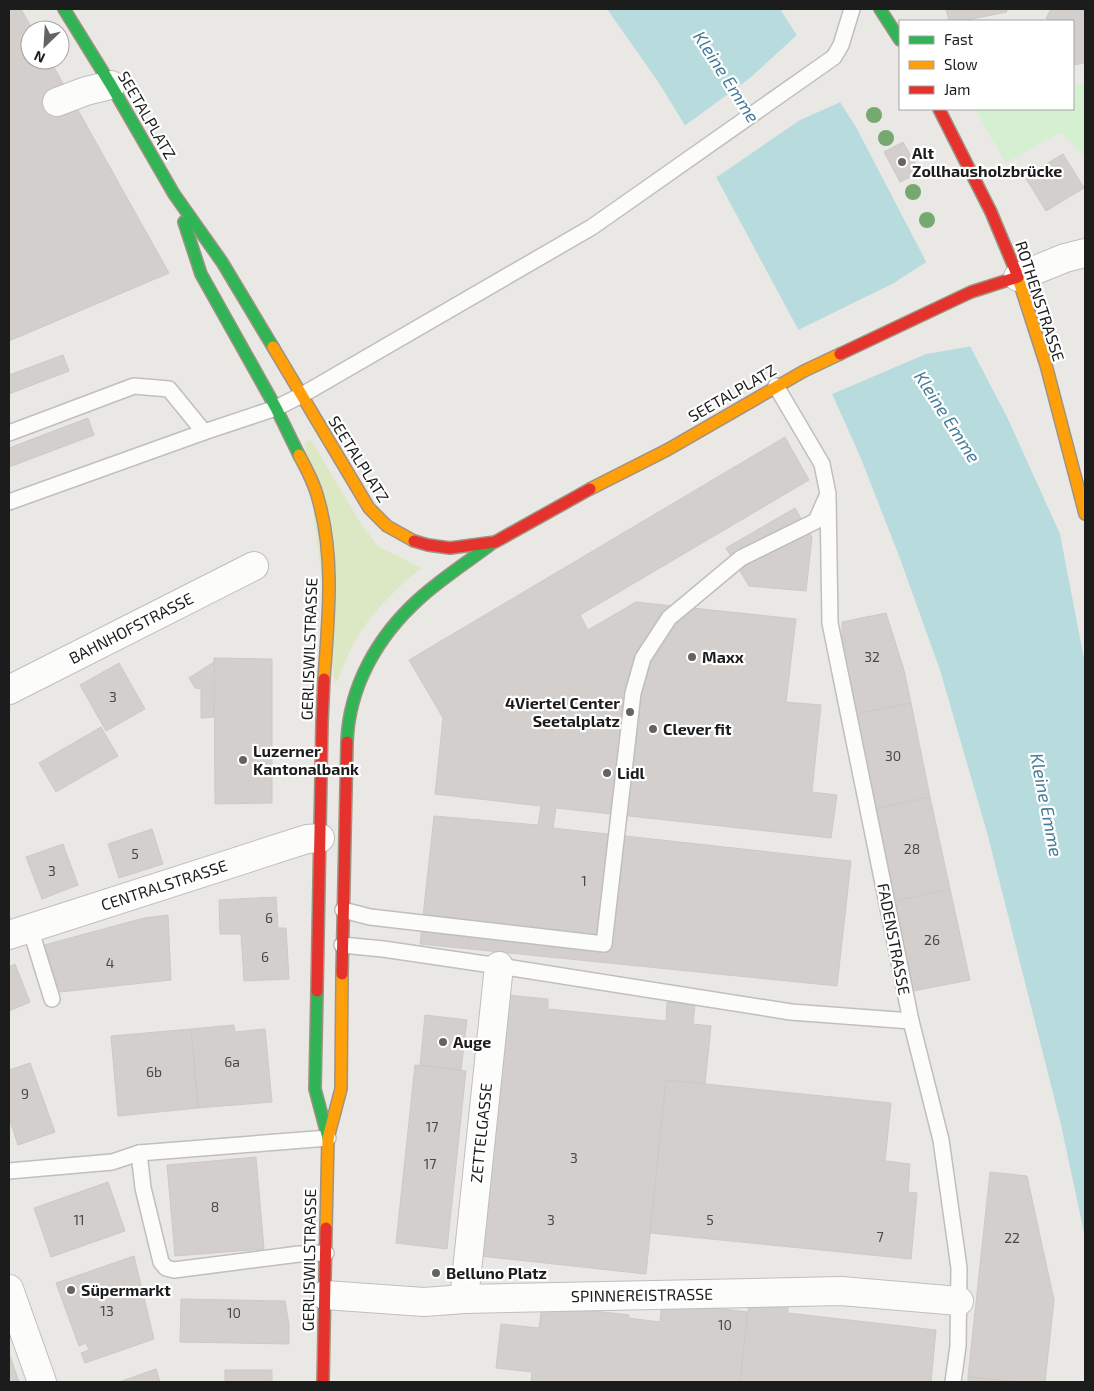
<svg xmlns="http://www.w3.org/2000/svg" width="1094" height="1391" font-family="'Exo 2',sans-serif">
	<rect width="100%" height="100%" fill="#eae8e5"/>
	<path fill="#dce7c3" d="M311 440 361 524 378 546 421 568C394 590 369 615 352 646 346 659 341 672 335 685L305 443Z"/>
	<polygon fill="#d5f0d0" points="1085,83 1085,157 1061,132 1006,163 976,111 976,109 1073,109 1073,85"/>
	<polygon fill="#b8dbdd" points="607,9 780,9 856,127 1008,419 1060,534 1085,664 1085,1237 1061,1125 988,836 940,670 899,556 860,456 828,385 714,173 659,83"/>
	<g fill="#eae8e5">
		<polygon points="799,33 843,101 800,120 714,179 683,127 750,78"/>
		<polygon points="928,261 973,346 926,354 830,395 796,331 892,284"/>
	</g>
	<g fill="#d2cfcd" stroke="#cdc9c6">
		<polygon points="9,9 21,9 33,30 30,30 30,60 50,60 169,273 9,341"/>
		<polygon points="946,9 1006,9 1007,12 962,21 949,21"/>
		<polygon points="1051,9 1085,9 1085,63 1073,65 1073,21 1050,21 1046,18"/>
		<polygon points="903,142 920,172 900,182 884,152"/>
		<polygon points="1063,154 1084,188 1046,211 1025,177"/>
		<polygon points="63,355 69,371 9,394 9,375"/>
		<polygon points="88,418 94,435 9,467 9,448"/>
		<polygon points="785,437 809,480 580,615 588,630 636,602 796,619 786,702 821,705 812,792 837,795 831,838 556,808 553,828 851,861 837,986 420,944 434,816 538,825 541,806 435,794 443,718 409,660"/>
		<polygon points="795,508 812,537 806,591 749,586 726,548"/>
		<polygon points="886,613 904,670 911,703 856,714 842,644 842,622"/>
		<polygon points="214,658 272,659 272,803 215,804"/>
		<polygon points="214,662 214,717 201,718 201,689 195,688 189,678"/>
		<polygon points="119,663 145,709 106,731 80,685"/>
		<polygon points="911,703 930,797 875,809 856,714"/>
		<polygon points="101,727 118,756 56,792 39,763"/>
		<polygon points="930,797 950,889 894,901 875,809"/>
		<polygon points="152,829 163,864 119,878 108,844"/>
		<polygon points="63,844 78,885 42,899 26,857"/>
		<polygon points="950,889 970,980 913,991 894,901"/>
		<polygon points="276,897 278,928 286,928 289,979 244,981 241,934 220,934 219,900"/>
		<polygon points="168,915 171,980 60,992 44,945 144,918"/>
		<polygon points="15,964 30,1002 9,1011 9,967"/>
		<polygon points="506,995 548,999 548,1009 666,1021 667,1002 695,1005 693,1024 711,1026 705,1084 666,1080 646,1274 480,1256"/>
		<polygon points="425,1015 467,1020 461,1070 420,1065"/>
		<polygon points="234,1025 235,1032 265,1029 272,1102 198,1108 191,1029"/>
		<polygon points="191,1029 198,1108 118,1116 111,1036"/>
		<polygon points="30,1063 55,1132 18,1145 9,1118 9,1070"/>
		<polygon points="415,1065 466,1071 447,1249 396,1243"/>
		<polygon points="666,1080 891,1103 885,1161 910,1164 908,1192 917,1193 911,1259 650,1233"/>
		<polygon points="256,1157 264,1249 175,1256 167,1165"/>
		<polygon points="990,1172 1027,1176 1054,1300 1045,1382 1019,1382 968,1377"/>
		<polygon points="108,1182 125,1231 51,1257 34,1208"/>
		<polygon points="134,1256 154,1339 85,1363 81,1353 89,1350 86,1343 79,1346 56,1283"/>
		<polygon points="181,1299 285,1301 289,1325 289,1344 180,1342"/>
		<polygon points="662,1302 748,1312 740,1382 531,1382 532,1372 496,1368 501,1324 539,1328 542,1305 629,1315 629,1318 660,1322"/>
		<polygon points="749,1302 788,1306 788,1313 936,1330 931,1382 740,1382"/>
		<polygon points="9,1353 19,1382 9,1382"/>
		<polygon points="156,1369 160,1382 119,1382"/>
		<rect x="225" y="1370" width="47" height="12"/>
		<polygon points="968,1377 1019,1382 968,1382"/>
	</g>
	<g fill="none" stroke-linecap="round" stroke-linejoin="round">
		<g stroke="#c0bfbd" stroke-width="18">
			<g id="lane">
				<polyline points="9,433 134,386 169,389 204,432"/>
				<polyline points="828,498 830,623 911,1021 941,1140 959,1268 958,1346 953,1382"/>
				<polyline points="9,502 204,432 276,408 302,395 592,227 834,57 841,45 852,9"/>
				<polyline points="343,910 370,917 604,944 633,693 643,658 669,618 741,558 816,521 828,494 822,464 776,386"/>
				<polyline points="30,928 52,999"/>
				<polyline points="342,945 383,949 499,966 791,1012 911,1021"/>
				<polyline points="139,1153 143,1188 161,1262 166,1268 174,1270 299,1254 326,1253"/>
				<polyline points="9,1171 112,1162 139,1153 328,1138"/>
			</g>
		</g>
		<g stroke="#c0bfbd" stroke-width="30">
			<g id="street">
				<polyline points="57,102 86,91 111,85"/>
				<polyline points="1018,277 1065,258 1085,253"/>
				<polyline points="9,690 254,566"/>
				<polyline points="9,935 307,839 320,838"/>
				<polyline points="9,1289 42,1382"/>
				<polyline points="325,1295 424,1302 464,1299 841,1291 959,1301"/>
				<polyline points="464,1299 499,966"/>
			</g>
		</g>
		<g stroke="#9f9283" stroke-width="14">
			<g id="fast">
				<polyline points="64,9 111,85 174,194 222,262 273,347"/>
				<polyline points="880,9 900,40"/>
				<polyline points="184,222 201,274 276,408 299,455"/>
				<path d="M347 742C349 686 378 636 419 599 441 579 466 563 490 545"/>
				<polyline points="317,991 315,1089 328,1138"/>
			</g>
		</g>
		<g stroke="#9f9283" stroke-width="14">
			<g id="slow">
				<polyline points="1016,272 1046,365 1085,514"/>
				<polyline points="273,347 369,508 387,526 414,541"/>
				<path d="M299 455C307 470 315 485 319 502 335 559 328 621 324 679"/>
				<polyline points="590,489 667,450 804,371 840,354"/>
				<polyline points="326,1228 328,1138 341,1089 342,974"/>
			</g>
		</g>
		<g stroke="#9f9283" stroke-width="14">
			<g id="jam">
				<polyline points="939,109 991,212 1016,272"/>
				<polyline points="840,354 971,292 1018,277"/>
				<polyline points="414,541 428,545 450,548 495,542 590,489"/>
				<polyline points="342,974 347,742"/>
				<polyline points="317,991 322,722 324,679"/>
				<polyline points="323,1382 326,1228"/>
			</g>
		</g>
		<use href="#lane" stroke="#fcfcfb" stroke-width="15"/>
		<use href="#street" stroke="#fcfcfb" stroke-width="28"/>
		<use href="#fast" stroke="#30b455" stroke-width="11"/>
		<use href="#slow" stroke="#ff9f0a" stroke-width="11"/>
		<use href="#jam" stroke="#e5322d" stroke-width="11"/>
	</g>
	<g fill="#75a96f">
		<circle cx="874" cy="115" r="8"/>
		<circle cx="886" cy="138" r="8"/>
		<circle cx="913" cy="192" r="8"/>
		<circle cx="927" cy="220" r="8"/>
	</g>
	<g fill="#646362" stroke="#fff" stroke-width="2">
		<circle cx="902" cy="162" r="5"/>
		<circle cx="692" cy="657" r="5"/>
		<circle cx="630" cy="712" r="5"/>
		<circle cx="653" cy="729" r="5"/>
		<circle cx="243" cy="760" r="5"/>
		<circle cx="607" cy="773" r="5"/>
		<circle cx="443" cy="1042" r="5"/>
		<circle cx="436" cy="1273" r="5"/>
		<circle cx="71" cy="1290" r="5"/>
	</g>
	<g text-anchor="middle" stroke-width="4.5" stroke-linejoin="round" paint-order="stroke">
		<g font-size="14" fill="#4a4948">
			<text x="872" y="662">32</text>
			<text x="113" y="702">3</text>
			<text x="893" y="761">30</text>
			<text x="912" y="854">28</text>
			<text x="135" y="859">5</text>
			<text x="52" y="876">3</text>
			<text x="584" y="886">1</text>
			<text x="269" y="923">6</text>
			<text x="932" y="945">26</text>
			<text x="265" y="962">6</text>
			<text x="110" y="968">4</text>
			<text x="232" y="1067">6a</text>
			<text x="154" y="1077">6b</text>
			<text x="25" y="1099">9</text>
			<text x="432" y="1132">17</text>
			<text x="574" y="1163">3</text>
			<text x="430" y="1169">17</text>
			<text x="215" y="1212">8</text>
			<text x="79" y="1225">11</text>
			<text x="551" y="1225">3</text>
			<text x="710" y="1225">5</text>
			<text x="880" y="1242">7</text>
			<text x="1012" y="1243">22</text>
			<text x="107" y="1316">13</text>
			<text x="234" y="1318">10</text>
			<text x="725" y="1330">10</text>
		</g>
		<g font-size="16" fill="#1c1c1c" stroke="#fff">
			<text transform="translate(147 115) rotate(60)" y="6">SEETALPLATZ</text>
			<text transform="translate(1040 301) rotate(72)" y="6">ROTHENSTRASSE</text>
			<text transform="translate(732 393) rotate(-30)" y="6">SEETALPLATZ</text>
			<text transform="translate(359 459) rotate(58)" y="6">SEETALPLATZ</text>
			<text transform="translate(131 628) rotate(-27)" y="6">BAHNHOFSTRASSE</text>
			<text transform="translate(309 649) rotate(-88)" y="6">GERLISWILSTRASSE</text>
			<text transform="translate(164 885) rotate(-18)" y="6">CENTRALSTRASSE</text>
			<text transform="translate(894 939) rotate(79)" y="6">FADENSTRASSE</text>
			<text transform="translate(481 1133) rotate(-84)" y="6">ZETTELGASSE</text>
			<text transform="translate(309 1260) rotate(-89)" y="6">GERLISWILSTRASSE</text>
			<text transform="translate(642 1295) rotate(-1)" y="6">SPINNEREISTRASSE</text>
		</g>
		<g font-size="16" font-weight="bold" fill="#1c1c1c" stroke="#fff" text-anchor="start">
			<text x="912" y="159">Alt<tspan x="912" dy="18">Zollhausholzbrücke</tspan></text>
			<text x="702" y="663">Maxx</text>
			<text x="620" y="709" text-anchor="end">4Viertel Center<tspan x="620" dy="18">Seetalplatz</tspan></text>
			<text x="663" y="735">Clever fit</text>
			<text x="253" y="757">Luzerner<tspan x="253" dy="18">Kantonalbank</tspan></text>
			<text x="617" y="779">Lidl</text>
			<text x="453" y="1048">Auge</text>
			<text x="446" y="1279">Belluno Platz</text>
			<text x="81" y="1296">Süpermarkt</text>
		</g>
		<g font-size="18" font-style="italic" fill="#467c99" stroke="#fff">
			<text transform="translate(726 77) rotate(57)" y="6">Kleine Emme</text>
			<text transform="translate(947 417) rotate(57)" y="6">Kleine Emme</text>
			<text transform="translate(1046 805) rotate(79)" y="6">Kleine Emme</text>
		</g>
	</g>
	<rect width="1094" height="1391" fill="none" stroke="#1c1c1c" stroke-width="20"/>
	<rect x="899" y="20" width="175" height="90" fill="#ffffff" stroke="#a4a4a4"/>
	<rect x="909" y="36" width="25" height="8" fill="#30b455" stroke="#a4a4a4"/>
	<text x="944" y="45" font-size="15" fill="#1c1c1c">Fast</text>
	<rect x="909" y="61" width="25" height="8" fill="#ff9f0a" stroke="#a4a4a4"/>
	<text x="944" y="70" font-size="15" fill="#1c1c1c">Slow</text>
	<rect x="909" y="86" width="25" height="8" fill="#e5322d" stroke="#a4a4a4"/>
	<text x="944" y="95" font-size="15" fill="#1c1c1c">Jam</text>
	<g transform="translate(45 45) rotate(205)"><circle r="24" fill="#ffffff" stroke="#a4a4a4"/>
	<path d="M0-4L9 19L0 12L-9 19Z" fill="#646362"/>
	<text y="-8" font-size="14" font-weight="bold" text-anchor="middle" fill="#1c1c1c">N</text>
	</g>
</svg>
